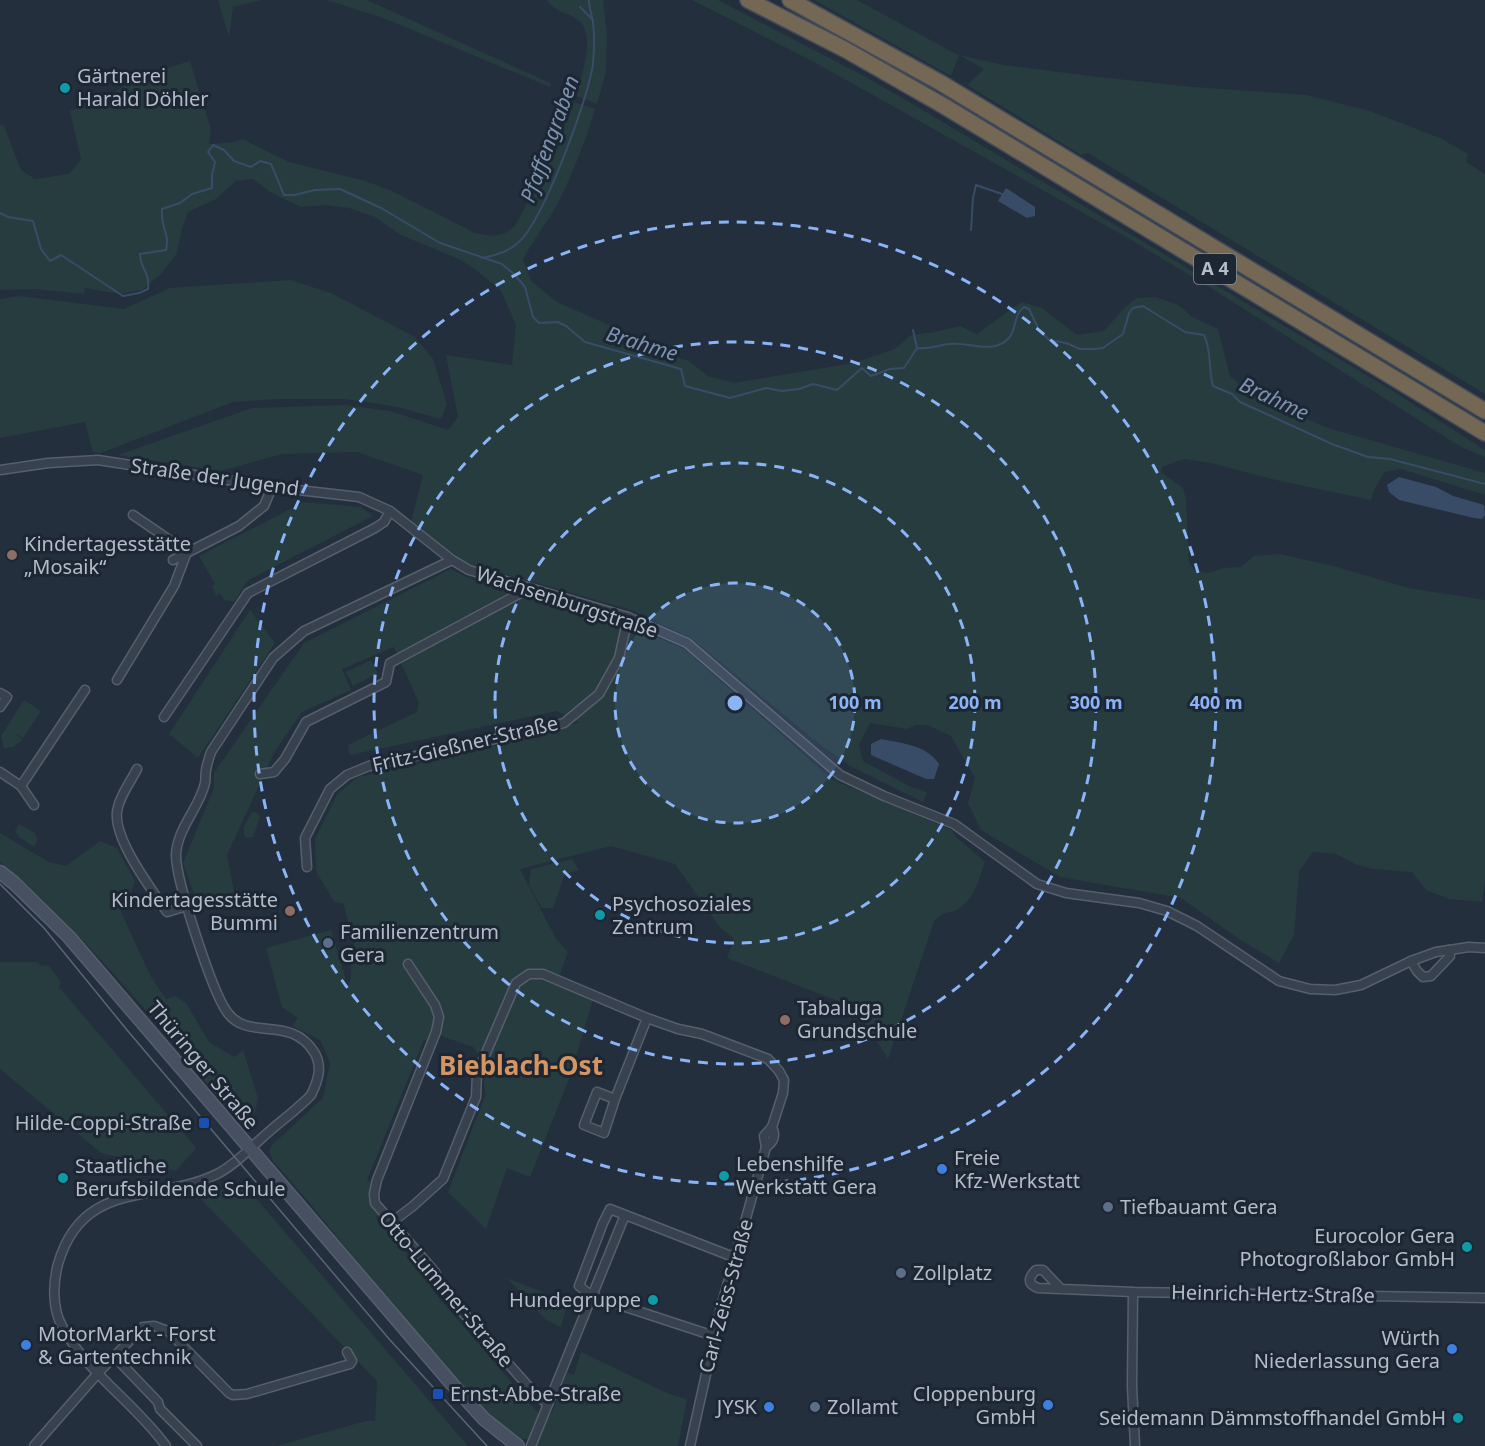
<svg xmlns="http://www.w3.org/2000/svg" width="1485" height="1446" font-family="'Noto Sans',sans-serif">
	<rect width="100%" height="100%" fill="#242f3e"/>
	<g fill="#263c3f">
		<polygon points="218,0 261,0 233,7 229,37"/>
		<polygon points="327,0 367,0 550,83 550,87 386,19"/>
		<path d="M547 0H603L607 33 606 72 597 104 576 96C581 77 597 35 578 20 566 11 557 14 547 0Z"/>
		<polygon points="692,0 718,0 862,75 911,103 1388,388 1485,450 1485,457 1461,447 1214,290 1128,238 814,62"/>
		<polygon points="814,0 857,0 958,55 1004,65 1098,77 1194,87 1306,95 1370,111 1440,138 1468,154 1466,162 1485,174 1485,394 1088,153 1081,155 967,85 984,69 959,55 951,76"/>
		<path d="M190 61 211 130 209 144 235 142 242 139 289 162 365 181 390 190 475 233 494 236 505 233 515 226 547 166 574 102 595 109C586 140 569 184 553 212 543 228 532 242 523 259L531 281 557 302 609 325 664 354 689 361 708 376 734 383 854 363 895 349 911 335 935 332 960 326 977 334 1021 302 1042 308 1077 335 1104 331 1125 307 1137 298 1156 297 1178 305 1194 318 1218 329 1230 376 1248 391 1288 411 1328 428 1485 473V495L1401 469 1384 472C1380 481 1373 489 1371 500L1276 480 1211 463 1184 459 1162 467 1161 472 1183 488 1186 499 1189 562 1194 570 1208 573 1223 568 1241 567 1254 556 1280 554 1337 567 1408 588 1485 600V880L1482 902 1449 899 1426 890 1412 872 1373 869 1355 864 1336 854 1313 852 1299 872 1294 935 1279 963 1239 939 1181 898 1060 877 981 830 968 803 975 778 951 736 927 725H916L907 729 870 723 859 745 863 761 911 787 927 792 923 802 850 766 813 739 691 638 631 610 463 562 411 523 423 475 357 452 282 454 220 471 118 455 252 408 344 405 390 411 448 430 458 417 446 355 512 365 516 325 501 291 477 271 461 260 401 235 375 217 349 208 325 205 301 207 270 192 253 179 236 181 216 199 188 212 181 232 177 253 162 273 142 290 120 294 85 288 84 294 35 289 0 290V125L4 126 21 170 35 179 69 174 81 160 70 111 107 98 135 78Z"/>
		<polygon points="291,280 333,294 415,337 433,359 447,404 441,419 398,407 346,399 277,399 233,402 101,453 93,452 85,422 0,438 0,299 20,296 124,309 170,288"/>
		<polygon points="304,502 361,507 373,516 248,580 234,602 224,600 220,593 216,596 212,586 215,584 199,556"/>
		<path d="M451 569 468 578 637 629 684 649 833 780 952 830 956 837 985 862C979 878 975 898 960 908 950 915 945 909 934 921L888 1059 856 1008 727 958 734 939 719 926 675 864 611 846 520 869 556 939 568 952 556 985 593 999 571 1074 530 1177 507 1168 486 1229 448 1192 485 1096 484 1081 489 1068 473 1047 433 1033 430 1042 424 1040 367 1180 372 1182 370 1201 379 1214 376 1218 426 1276 434 1292 539 1414 552 1413 567 1373 574 1375 581 1352 669 1394 687 1399 678 1446H539L526 1439H518C423 1359 356 1252 273 1161L269 1151 271 1146 323 1098 330 1063 320 1040 292 1026 298 1018 282 1007 266 948 331 930 345 977V991C354 979 351 967 348 953L355 944 343 903 334 902 316 871 315 839 337 794 358 777 539 736 579 722 557 711 350 755 348 745 417 712 419 703 394 647 342 669 351 690 302 712 275 751 227 855 235 896 198 906 183 863 214 788V773L304 643Z"/>
		<polygon points="250,610 275,643 198,758 169,734"/>
		<polygon points="371,660 378,673 353,686 346,672"/>
		<polygon points="24,700 41,711 23,738 13,732 23,740 13,747 4,748 1,736"/>
		<polygon points="252,812 258,813 260,817 253,837 247,838 244,835 244,826"/>
		<polygon points="19,824 35,833 38,840 34,847 19,837 15,831"/>
		<path d="M0 833 49 862 66 866 100 841 117 848 135 881 130 896 122 903 121 912 150 975 166 999 176 996 186 1003 209 1042 234 1057 243 1050 258 1098 255 1113 239 1122C164 1032 90 938 0 862Z"/>
		<polygon points="572,859 579,870 565,874 553,908 542,908 529,885 531,869"/>
		<polygon points="0,962 38,962 41,966 48,965 61,982 59,987 196,1148 176,1171 101,1153 0,1069"/>
		<polygon points="243,1183 468,1446 276,1446 366,1421 375,1421 377,1381 199,1197"/>
		<polygon points="507,1278 568,1302 561,1327 546,1320"/>
	</g>
	<g fill="#394c67">
		<polygon points="1006,188 1035,207 1035,216 1027,218 998,201"/>
		<polygon points="1399,477 1436,487 1453,496 1484,505 1485,515 1482,519 1474,518 1399,500 1389,492 1387,485"/>
		<path d="M881 739C901 743 927 745 939 764L934 779H926L871 755V744Z"/>
	</g>
	<g fill="none" stroke-linecap="round" stroke-linejoin="round">
		<g stroke="#394c67" stroke-width="2">
			<polyline points="580,7 593,20"/>
			<path d="M0 213 8 217 33 221 41 249 50 261 61 255 123 296 139 293 148 289C150 271 140 269 140 254L166 250C170 232 160 228 162 209L180 203 192 194 212 188V175L215 162 208 152 213 145 224 150 234 161 251 167 260 161 271 164 284 195H294L315 190 340 189 381 208 440 243 502 264 515 275 525 287 533 317 539 323 558 322 566 326 585 342 681 369 685 386 730 398 766 388 782 391 799 389 813 384 837 390 862 368 871 376 890 369 904 368 917 348C930 350 937 345 949 344 967 341 992 355 1008 339 1017 330 1013 315 1024 307L1029 309 1038 328 1049 340 1066 343 1080 349H1095L1103 348 1123 334 1129 313 1133 308 1143 306 1185 332 1204 335C1212 351 1208 369 1213 386L1232 394 1240 402 1332 444 1368 457 1390 459 1485 484"/>
			<polyline points="971,230 973,198 976,185 1002,194"/>
			<path d="M482 258C496 255 508 252 519 242 544 219 588 99 593 64 594 51 595 36 593 23 592 15 589 8 589 0"/>
			<polyline points="913,330 917,348"/>
		</g>
		<g stroke="#565f6c" stroke-width="11">
			<g id="minor">
				<polyline points="0,470 48,463 98,460 272,487 359,497 390,511 452,560 469,570 628,617 687,643 840,775 884,796 954,824 1037,884 1066,893 1139,903 1167,911 1197,926 1279,981 1310,989 1335,990 1361,985 1411,961 1436,952 1469,947 1485,948"/>
				<polyline points="173,560 239,526 264,506 272,487"/>
				<polyline points="117,680 174,586 187,552 133,515"/>
				<polyline points="0,693 7,697 0,707"/>
				<polyline points="164,717 248,593 375,528 384,522 390,511"/>
				<path d="M137 769C131 781 121 794 118 807 109 834 152 890 167 912L187 906"/>
				<polyline points="0,772 21,786 34,805"/>
				<polyline points="260,774 274,772 285,759 306,722 386,682 390,663 528,589"/>
				<polyline points="21,786 85,690"/>
				<polyline points="307,867 305,838 330,789 347,775 369,766 519,734 564,723 599,694 619,658 628,617"/>
				<polyline points="1411,961 1417,971 1423,977 1431,976 1450,956 1449,950"/>
				<polyline points="408,964 435,1005 439,1017 436,1032 377,1180 374,1194 375,1203 435,1272 443,1290 536,1395 548,1404"/>
				<polyline points="615,1099 597,1092 584,1125 604,1133 615,1099 647,1018"/>
				<polyline points="392,1222 413,1206 443,1179 476,1097 477,1074 516,983 529,974 543,974 647,1018 678,1029 702,1034 768,1059 779,1071 784,1080 783,1093 772,1127 764,1136 766,1147"/>
				<path d="M1061 1289 1043 1270H1036C1028 1278 1027 1284 1038 1288L1133 1292 1485 1298"/>
				<polyline points="1133,1292 1132,1386 1135,1446"/>
				<polyline points="714,1336 592,1296 579,1286 603,1223 610,1209 736,1258"/>
				<polyline points="114,1356 158,1402 160,1409 197,1446"/>
				<polyline points="34,1446 99,1372 143,1327 154,1326 168,1331 229,1393 233,1395 247,1394 350,1364 352,1361 347,1352"/>
				<path d="M166 1446C136 1404 86 1372 62 1326 52 1308 53 1283 58 1264 83 1178 155 1204 217 1174 235 1165 249 1149 263 1137 279 1122 297 1110 311 1095 318 1081 323 1066 314 1052 290 1014 248 1042 227 1012 212 991 176 881 176 855 177 828 200 807 205 783 206 779 205 774 206 770 207 764 209 758 211 752L273 658 304 631 452 560"/>
				<polyline points="531,1446 625,1215"/>
				<path d="M690 1446 721 1307 766 1147C774 1142 776 1135 772 1127"/>
			</g>
		</g>
		<g stroke="#565f6c" stroke-width="15">
			<polyline id="secondary" points="0,872 14,883 69,937 452,1384 484,1419 518,1446"/>
		</g>
		<g stroke="#434c59" stroke-width="18">
			<g id="motorway">
				<polyline points="748,0 846,50 944,106 1485,433"/>
				<polyline points="790,0 941,83 1485,411"/>
			</g>
		</g>
		<use href="#minor" stroke="#38414e" stroke-width="8"/>
		<use href="#secondary" stroke="#465061" stroke-width="12"/>
		<use href="#motorway" stroke="#746855" stroke-width="15"/>
		<polyline stroke="#5a6575" stroke-width="1.5" points="0,884 44,928 127,1030 390,1340 487,1446"/>
	</g>
	<circle cx="735" cy="703" r="120" fill="#8ab4f8" fill-opacity=".12"/>
	<g fill="none" stroke="#8ab4f8" stroke-width="3" stroke-dasharray="10 8">
		<circle cx="735" cy="703" r="120"/>
		<circle cx="735" cy="703" r="240"/>
		<circle cx="735" cy="703" r="361"/>
		<circle cx="735" cy="703" r="481"/>
	</g>
	<g fill="#0f9aa8" stroke="#1d2633" stroke-width="2">
		<circle cx="65" cy="88" r="6"/>
		<circle cx="600" cy="915" r="6"/>
		<circle cx="724" cy="1176" r="6"/>
		<circle cx="63" cy="1178" r="6"/>
		<circle cx="1467" cy="1247" r="6"/>
		<circle cx="653" cy="1300" r="6"/>
		<circle cx="1458" cy="1418" r="6"/>
	</g>
	<g fill="#8d6e63" stroke="#1d2633" stroke-width="2">
		<circle cx="12" cy="555" r="6"/>
		<circle cx="290" cy="911" r="6"/>
		<circle cx="785" cy="1020" r="6"/>
	</g>
	<g fill="#5c6f8a" stroke="#1d2633" stroke-width="2">
		<circle cx="328" cy="943" r="6"/>
		<circle cx="1108" cy="1207" r="6"/>
		<circle cx="901" cy="1273" r="6"/>
		<circle cx="815" cy="1407" r="6"/>
	</g>
	<g fill="#1a4fb4" stroke="#1d2633" stroke-width="2">
		<rect x="198" y="1117" width="12" height="12" rx="3"/>
		<rect x="432" y="1388" width="12" height="12" rx="3"/>
	</g>
	<g fill="#3f7fe0" stroke="#1d2633" stroke-width="2">
		<circle cx="942" cy="1169" r="6"/>
		<circle cx="26" cy="1345" r="6"/>
		<circle cx="1452" cy="1349" r="6"/>
		<circle cx="1048" cy="1405" r="6"/>
		<circle cx="769" cy="1407" r="6"/>
	</g>
	<g text-anchor="middle" stroke-width="6" stroke-linejoin="round" paint-order="stroke">
		<rect fill="#1d2633" stroke="#878f9c" stroke-width="1.5" x="1194" y="254" width="42" height="30" rx="4.5"/>
		<g font-size="18" font-weight="bold" fill="#b4bcc9">
			<text x="1215" y="275">A 4</text>
		</g>
		<g font-size="20" fill="#b4bcc9" stroke="#1d2633" text-anchor="start">
			<text x="77" y="83">Gärtnerei<tspan x="77" dy="23">Harald Döhler</tspan></text>
			<text x="24" y="551">Kindertagesstätte<tspan x="24" dy="23">„Mosaik“</tspan></text>
			<text x="278" y="907" text-anchor="end">Kindertagesstätte<tspan x="278" dy="23">Bummi</tspan></text>
			<text x="612" y="911">Psychosoziales<tspan x="612" dy="23">Zentrum</tspan></text>
			<text x="340" y="939">Familienzentrum<tspan x="340" dy="23">Gera</tspan></text>
			<text x="797" y="1015">Tabaluga<tspan x="797" dy="23">Grundschule</tspan></text>
			<text x="192" y="1130" text-anchor="end">Hilde-Coppi-Straße</text>
			<text x="954" y="1165">Freie<tspan x="954" dy="23">Kfz-Werkstatt</tspan></text>
			<text x="736" y="1171">Lebenshilfe<tspan x="736" dy="23">Werkstatt Gera</tspan></text>
			<text x="75" y="1173">Staatliche<tspan x="75" dy="23">Berufsbildende Schule</tspan></text>
			<text x="1120" y="1214">Tiefbauamt Gera</text>
			<text x="1455" y="1243" text-anchor="end">Eurocolor Gera<tspan x="1455" dy="23">Photogroßlabor GmbH</tspan></text>
			<text x="913" y="1280">Zollplatz</text>
			<text x="641" y="1307" text-anchor="end">Hundegruppe</text>
			<text x="38" y="1341">MotorMarkt - Forst<tspan x="38" dy="23">&amp; Gartentechnik</tspan></text>
			<text x="1440" y="1345" text-anchor="end">Würth<tspan x="1440" dy="23">Niederlassung Gera</tspan></text>
			<text x="450" y="1401">Ernst-Abbe-Straße</text>
			<text x="1036" y="1401" text-anchor="end">Cloppenburg<tspan x="1036" dy="23">GmbH</tspan></text>
			<text x="757" y="1414" text-anchor="end">JYSK</text>
			<text x="827" y="1414">Zollamt</text>
			<text x="1446" y="1425" text-anchor="end">Seidemann Dämmstoffhandel GmbH</text>
		</g>
		<g font-size="20" fill="#b4bcc9" stroke="#1d2633">
			<text transform="translate(215 477) rotate(8)" y="7">Straße der Jugend</text>
			<text transform="translate(567 602) rotate(18)" y="7">Wachsenburgstraße</text>
			<text transform="translate(465 744) rotate(-13)" y="7">Fritz-Gießner-Straße</text>
			<text transform="translate(203 1065) rotate(50)" y="7">Thüringer Straße</text>
			<text transform="translate(446 1289) rotate(50)" y="7">Otto-Lummer-Straße</text>
			<text transform="translate(1273 1294) rotate(1)" y="7">Heinrich-Hertz-Straße</text>
			<text transform="translate(726 1296) rotate(-75)" y="7">Carl-Zeiss-Straße</text>
		</g>
		<g font-size="21" font-style="italic" fill="#7c92b1" stroke="#1d2633">
			<text transform="translate(550 139) rotate(-70)" y="7">Pfaffengraben</text>
			<text transform="translate(642 344) rotate(17)" y="7">Brahme</text>
			<text transform="translate(1274 399) rotate(25)" y="7">Brahme</text>
		</g>
		<g font-size="26" font-weight="bold" fill="#d59563" stroke="#1d2633">
			<text x="521" y="1075">Bieblach-Ost</text>
		</g>
	</g>
	<circle cx="735" cy="703" r="9" fill="#8ab4f8" stroke="#1d2633" stroke-width="3"/>
	<g font-size="18" text-anchor="middle" font-weight="bold" fill="#8ab4f8" stroke="#1d2633" stroke-width="6" stroke-linejoin="round" paint-order="stroke">
		<text x="855" y="709">100 m</text>
		<text x="975" y="709">200 m</text>
		<text x="1096" y="709">300 m</text>
		<text x="1216" y="709">400 m</text>
	</g>
</svg>
